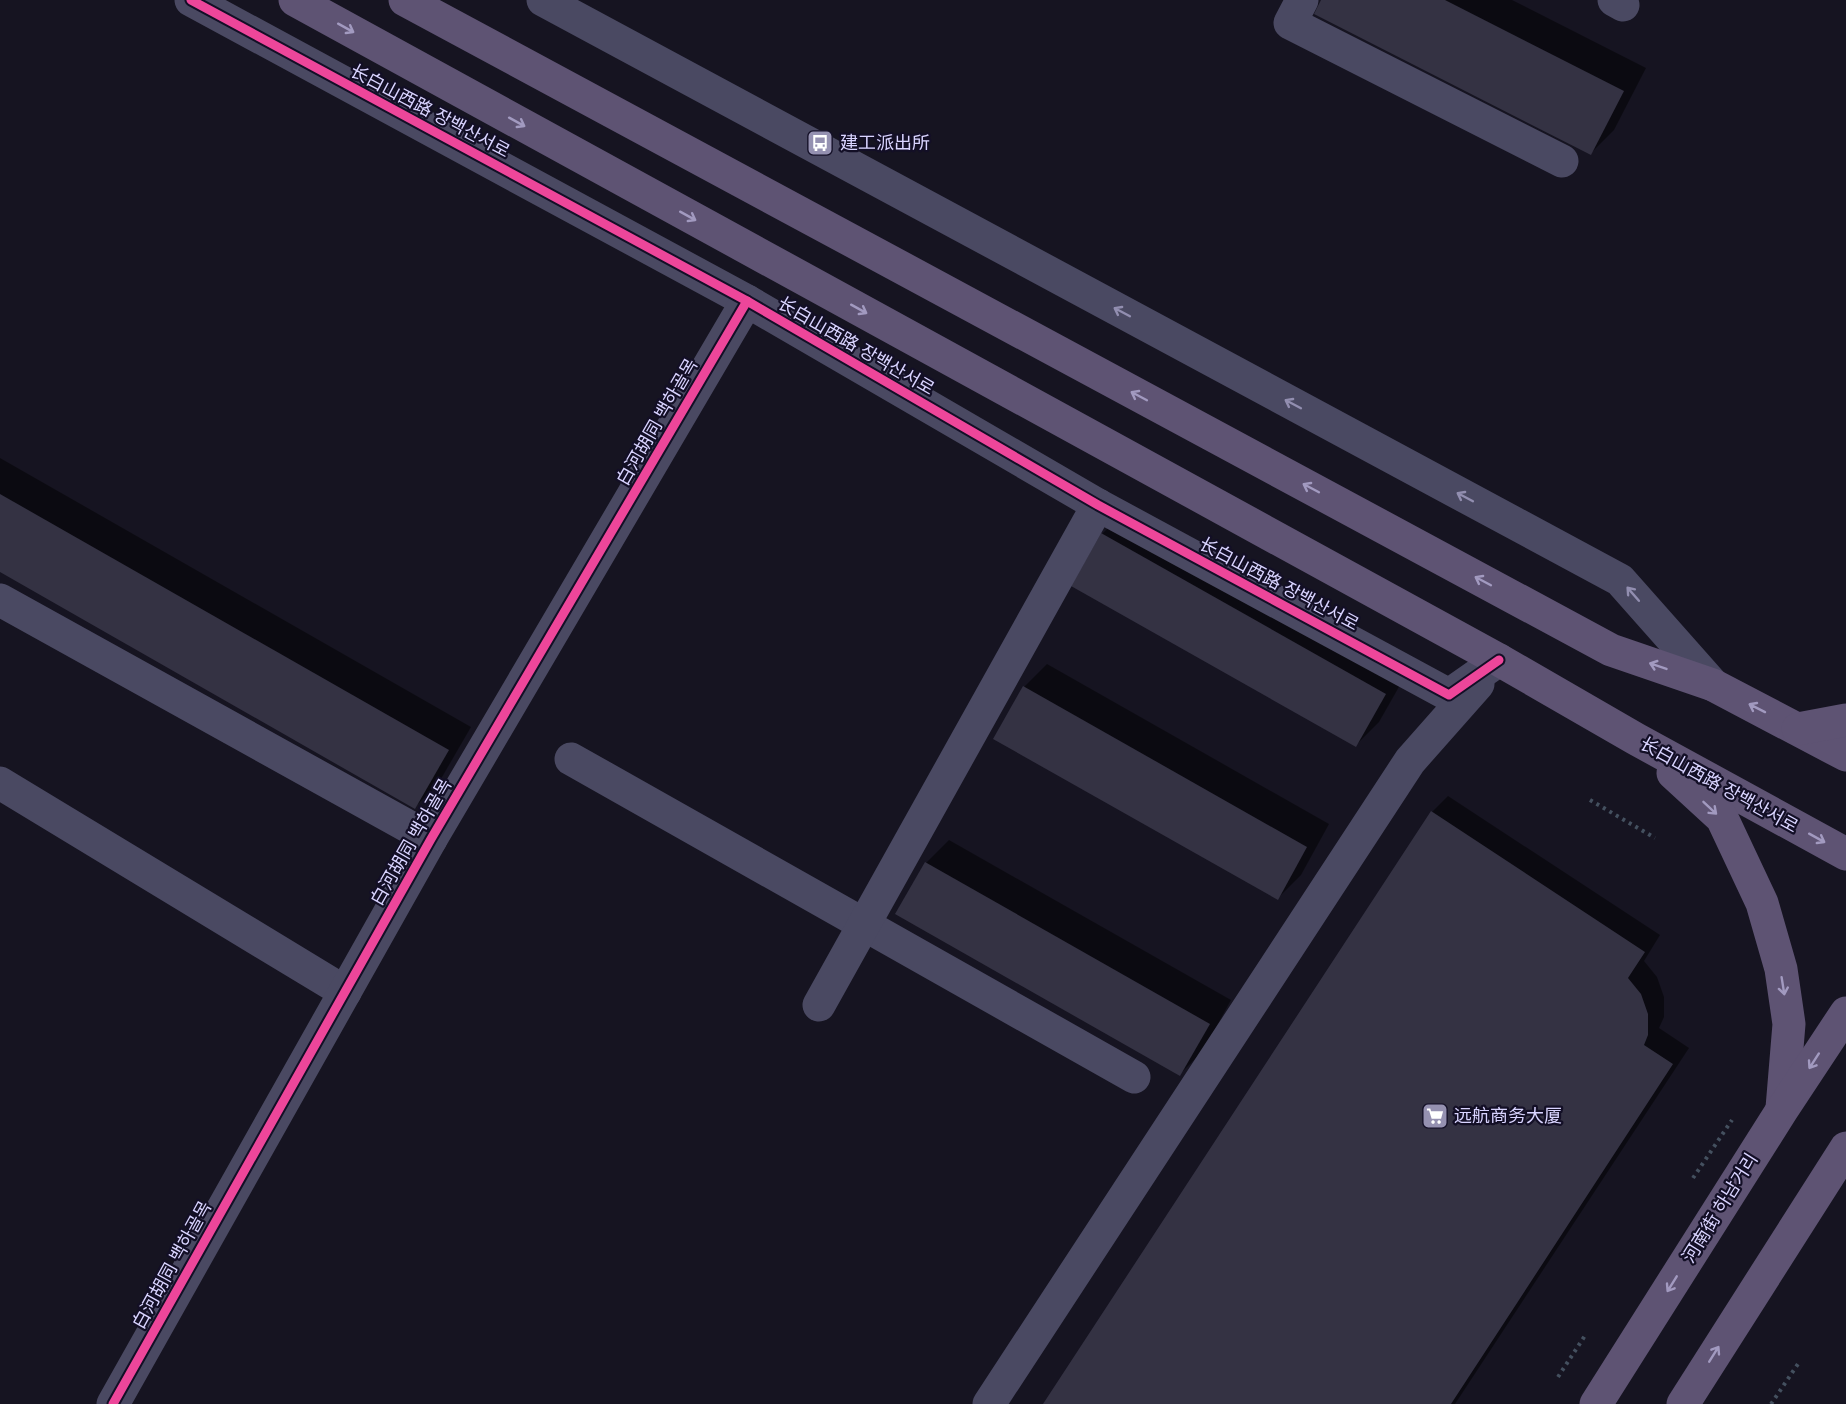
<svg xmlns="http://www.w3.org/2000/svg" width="1846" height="1404" font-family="Montserrat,'Noto Sans SC','Noto Sans KR',sans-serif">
	<rect width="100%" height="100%" fill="#161421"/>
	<g fill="#0007">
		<polygon points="1322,0 1512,0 1646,68 1614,130 1591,153"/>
		<polygon points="0,458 471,727 438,784 415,807 0,571"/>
		<polygon points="1125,511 1408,671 1379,722 1356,745 1073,585 1102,534"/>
		<polygon points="1047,664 1329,824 1301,875 1278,898 1024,687"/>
		<polygon points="1448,796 1660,935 1644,961 1657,977 1664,997 1664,1017 1659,1028 1689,1048 1455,1404 1045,1404 1432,812"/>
		<polygon points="949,840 1231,1000 1203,1051 1180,1074 926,863"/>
	</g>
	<g fill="#343243">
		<polygon points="1321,0 1445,0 1624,91 1591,155 1314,14"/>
		<polygon points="0,494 449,750 415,809 0,572"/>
		<polygon points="1101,533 1386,694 1356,747 1071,586"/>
		<polygon points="1023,686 1307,847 1278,900 993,739"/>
		<polygon points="1431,811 1645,952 1628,978 1641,994 1648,1014 1648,1035 1644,1045 1673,1064 1451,1404 1043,1404"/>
		<polygon points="925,862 1210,1024 1180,1076 895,914"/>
	</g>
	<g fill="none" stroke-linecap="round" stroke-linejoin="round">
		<g stroke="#44505f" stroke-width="4" stroke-dasharray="3 4.5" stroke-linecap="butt">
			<polyline points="1590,800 1655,838"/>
			<polyline points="1693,1178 1732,1120"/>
			<polyline points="1558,1377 1586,1334"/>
			<polyline points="1771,1404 1798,1364"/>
		</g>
		<g stroke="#4a4962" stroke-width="33">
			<polyline points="191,0 747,301 1098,505 1449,695 1499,660"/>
			<polyline points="543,0 1620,580 1713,685"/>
			<polyline points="1302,0 1290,23 1562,161"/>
			<polyline points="1614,0 1623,5"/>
			<polyline points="0,600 431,839"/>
			<polyline points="571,759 1134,1077"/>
			<polyline points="0,783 345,992"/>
			<polyline points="819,1005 1098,505"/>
			<polyline points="113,1404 431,839 747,301"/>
			<polyline points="989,1404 1410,761 1478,684"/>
		</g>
		<g stroke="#5e5373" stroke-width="33">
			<polyline points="295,0 1499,660 1636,739 1846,854"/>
			<polyline points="405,0 1611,650 1713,685 1846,755"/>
			<polyline points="1798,729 1846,720"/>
			<polyline points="1673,773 1722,818 1762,903 1781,969 1789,1024 1782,1108"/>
			<polyline points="1596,1404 1782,1110 1846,1013"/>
			<polyline points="1683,1404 1846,1148"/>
		</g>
		<g stroke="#130f26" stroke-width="13">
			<g id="cycleway">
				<polyline points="191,0 747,301 1098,505 1449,695 1499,660"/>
				<polyline points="113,1404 431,839 747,301"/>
			</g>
		</g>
		<use href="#cycleway" stroke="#ed469a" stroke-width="9"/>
	</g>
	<defs><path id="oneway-shaft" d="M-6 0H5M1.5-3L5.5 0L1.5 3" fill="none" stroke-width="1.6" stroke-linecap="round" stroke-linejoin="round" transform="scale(1.5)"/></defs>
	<g stroke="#a29ac0">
		<use href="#oneway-shaft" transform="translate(346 28) rotate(29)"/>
		<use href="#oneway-shaft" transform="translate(517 122) rotate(29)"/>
		<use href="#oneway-shaft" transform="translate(688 216) rotate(29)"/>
		<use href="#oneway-shaft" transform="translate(859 309) rotate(29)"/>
		<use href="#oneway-shaft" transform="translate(1139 396) rotate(-152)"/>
		<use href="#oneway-shaft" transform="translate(1311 488) rotate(-152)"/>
		<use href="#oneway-shaft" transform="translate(1483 581) rotate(-152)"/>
		<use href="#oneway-shaft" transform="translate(1658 666) rotate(-161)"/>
		<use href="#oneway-shaft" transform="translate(1757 708) rotate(-153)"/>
		<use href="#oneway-shaft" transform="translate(1710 808) rotate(43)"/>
		<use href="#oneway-shaft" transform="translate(1817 838) rotate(29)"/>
		<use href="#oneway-shaft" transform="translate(1783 986) rotate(81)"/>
		<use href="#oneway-shaft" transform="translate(1814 1061) rotate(123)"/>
		<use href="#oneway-shaft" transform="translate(1672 1284) rotate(122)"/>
		<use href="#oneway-shaft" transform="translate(1714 1354) rotate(-58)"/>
	</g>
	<g stroke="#928eb0">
		<use href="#oneway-shaft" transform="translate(1122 312) rotate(-152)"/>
		<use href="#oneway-shaft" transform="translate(1293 404) rotate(-152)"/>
		<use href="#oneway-shaft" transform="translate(1465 497) rotate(-152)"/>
		<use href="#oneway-shaft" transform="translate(1633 594) rotate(-131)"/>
	</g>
	<defs>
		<g id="bus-square" transform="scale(1.35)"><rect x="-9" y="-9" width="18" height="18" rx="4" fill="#9591b1" stroke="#130f26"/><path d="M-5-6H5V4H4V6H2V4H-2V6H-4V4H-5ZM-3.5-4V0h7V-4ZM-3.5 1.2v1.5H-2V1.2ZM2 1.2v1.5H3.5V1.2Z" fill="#fff"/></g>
		<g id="supermarket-square" transform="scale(1.35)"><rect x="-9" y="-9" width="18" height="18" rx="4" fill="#9591b1" stroke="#130f26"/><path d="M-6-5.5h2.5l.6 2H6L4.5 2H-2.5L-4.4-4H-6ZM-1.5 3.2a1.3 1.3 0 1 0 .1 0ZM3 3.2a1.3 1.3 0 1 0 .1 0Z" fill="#fff"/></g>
	</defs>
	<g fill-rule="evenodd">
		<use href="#bus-square" x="820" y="143"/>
		<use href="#supermarket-square" x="1435" y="1116"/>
	</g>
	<g text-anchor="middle" stroke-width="4.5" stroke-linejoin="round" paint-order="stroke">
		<g font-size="18" fill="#d9d4ff" stroke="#130f26">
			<text transform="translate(430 111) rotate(28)" y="6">长白山西路 장백산서로</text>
			<text transform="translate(856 346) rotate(30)" y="6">长白山西路 장백산서로</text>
			<text transform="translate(657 422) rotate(-60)" y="6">白河胡同 백하골목</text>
			<text transform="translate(1279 584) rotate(28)" y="6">长白山西路 장백산서로</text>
			<text transform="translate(1719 785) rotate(29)" y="6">长白山西路 장백산서로</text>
			<text transform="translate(411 842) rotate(-60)" y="6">白河胡同 백하골목</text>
			<text transform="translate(1720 1208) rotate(-58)" y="6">河南街 하남거리</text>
			<text transform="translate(172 1265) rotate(-61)" y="6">白河胡同 백하골목</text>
		</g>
		<g font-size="18" fill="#d9d4ff" stroke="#130f26" text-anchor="start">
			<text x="840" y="149">建工派出所</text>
			<text x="1454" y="1122">远航商务大厦</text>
		</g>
	</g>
</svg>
